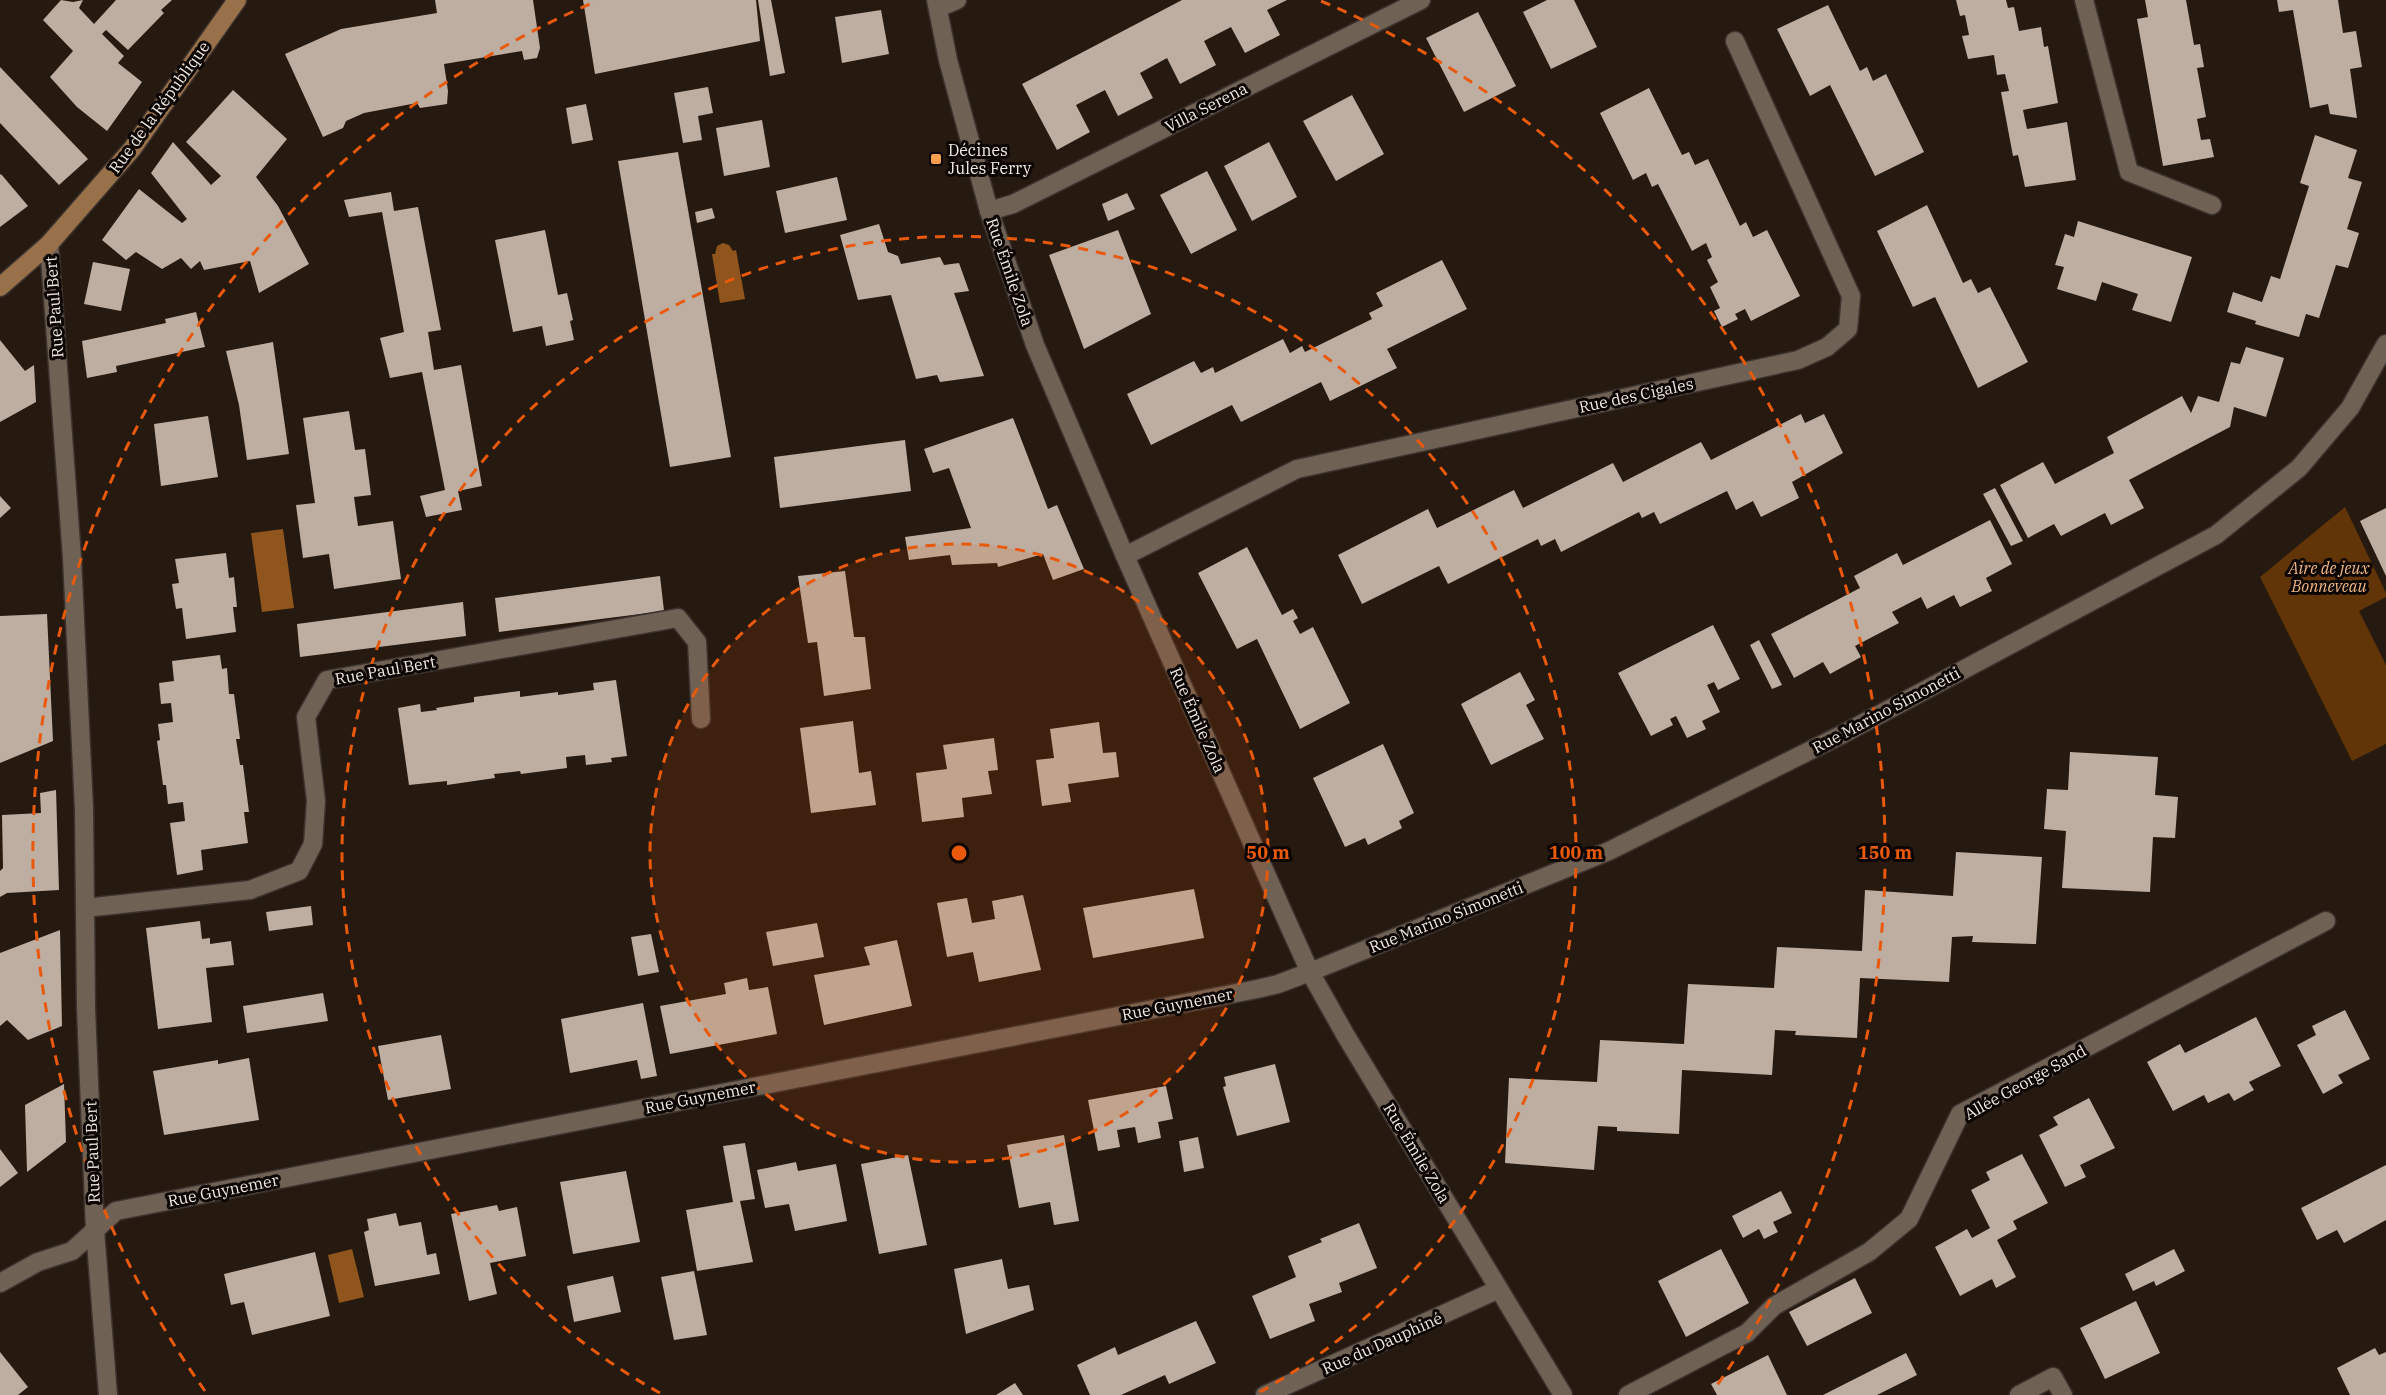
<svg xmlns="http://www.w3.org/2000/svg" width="2386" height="1395" font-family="'IBM Plex Serif',serif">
	<rect width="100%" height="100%" fill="#26190f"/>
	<polygon fill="#613507" points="2345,507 2386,593 2386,597 2359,611 2386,665 2386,744 2352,761 2260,577"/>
	<g fill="#8f551c">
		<polygon points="723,243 729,245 733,251 736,250 745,299 720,303 712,254 715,254 717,246"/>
		<polygon points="283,529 294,608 262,612 251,533"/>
		<polygon points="352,1249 364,1297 339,1303 328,1255"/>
	</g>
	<g fill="#beaea1">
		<polygon points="61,0 73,2 83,0 79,8 94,24 116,0 172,0 161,10 164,13 128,50 106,30 102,34 124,56 118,63 142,82 107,131 77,107 50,77 73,51 43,20"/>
		<polygon points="435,0 533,0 540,48 537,58 524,60 522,51 444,64 448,91 447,104 420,108 417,103 364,113 346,121 343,128 323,137 285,54 341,29 437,13"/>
		<polygon points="583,0 756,0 760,41 595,74"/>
		<polygon points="758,0 771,0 785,73 770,76"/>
		<polygon points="1182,0 1287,0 1267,10 1280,35 1245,53 1231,27 1204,41 1216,65 1180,84 1167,58 1140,73 1153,98 1118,116 1105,90 1076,105 1090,132 1057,150 1022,84"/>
		<polygon points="1547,0 1574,0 1597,47 1551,69 1523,12"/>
		<polygon points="1956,0 2006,0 2008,8 2014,7 2019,31 2041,27 2044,47 2048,46 2058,103 2023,110 2025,120 2027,129 2067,122 2076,180 2025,187 2018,155 2013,156 2001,92 2009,91 2005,74 1997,75 1994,55 1968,59 1962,36 1969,35 1965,15 1960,16"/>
		<polygon points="2145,0 2186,0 2194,45 2200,44 2204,67 2197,68 2206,117 2197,119 2201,140 2210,139 2214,157 2163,166 2137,19 2148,17"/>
		<polygon points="2277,0 2338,0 2343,33 2356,31 2362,67 2350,69 2357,118 2330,114 2328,104 2310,108 2293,10 2279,12"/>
		<polygon points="1828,5 1860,71 1867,67 1873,81 1886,74 1924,152 1875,176 1830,85 1810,96 1777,29"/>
		<polygon points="881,10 889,54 842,63 835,17"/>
		<polygon points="1478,12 1516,86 1464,112 1426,38"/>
		<polygon points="0,67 88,159 59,185 0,123"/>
		<polygon points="708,87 713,113 698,116 702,140 683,143 674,93"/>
		<polygon points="1649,88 1682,155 1689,152 1695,165 1708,159 1740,226 1746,222 1753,237 1767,230 1800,296 1751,321 1745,309 1735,314 1738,319 1722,327 1714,311 1720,308 1710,287 1718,282 1707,260 1712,257 1706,243 1692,251 1658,184 1652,187 1646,173 1633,180 1600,113"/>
		<polygon points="233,90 287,139 256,177 278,206 309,264 259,293 250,261 204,270 200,261 191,269 181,258 162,269 136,252 126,260 102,240 139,189 182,223 187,219 151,173 173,142 211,185 221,176 186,142"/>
		<polygon points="1352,95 1384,154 1336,181 1303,121"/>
		<polygon points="586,104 593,140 572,144 566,108"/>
		<polygon points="762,120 770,167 724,176 716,128"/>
		<polygon points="2315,135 2357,150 2348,178 2362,182 2347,229 2359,233 2348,268 2336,265 2319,318 2306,314 2299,337 2255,324 2256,321 2227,312 2233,292 2262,302 2271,276 2280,279 2309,186 2300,183"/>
		<polygon points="1269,142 1297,197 1252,221 1224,166"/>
		<polygon points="678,152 731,457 670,467 618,161"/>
		<polygon points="1207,171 1237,230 1191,254 1160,195"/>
		<polygon points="1,174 28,206 0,227 0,175"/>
		<polygon points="837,177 847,220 785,233 776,191"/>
		<polygon points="391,192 394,211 418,207 441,330 428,332 434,370 461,365 482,486 458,491 462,510 426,517 420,496 445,490 422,372 390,378 380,338 404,332 382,212 349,217 344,200"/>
		<polygon points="1127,193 1135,209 1108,221 1102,204"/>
		<polygon points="1927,205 1963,283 1971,279 1978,293 1990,287 2028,362 1978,388 1935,297 1913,307 1877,231"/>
		<polygon points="712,208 715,218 697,223 695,212"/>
		<polygon points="2078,221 2192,257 2171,322 2132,310 2138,294 2102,282 2096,301 2057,289 2064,267 2055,265 2065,234 2074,237"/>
		<polygon points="879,224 888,252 898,256 901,264 940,257 944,265 959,263 969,291 954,293 984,376 940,382 937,375 916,379 891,295 858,300 840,235"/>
		<polygon points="545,230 558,295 567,293 573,320 570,321 574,340 546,346 542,326 513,332 495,240"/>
		<polygon points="1118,230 1151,314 1084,349 1049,255"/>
		<polygon points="1442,260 1467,309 1387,349 1397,368 1330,401 1321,382 1241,422 1232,405 1151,445 1127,394 1194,361 1201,373 1213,367 1215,373 1283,339 1290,353 1302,346 1305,352 1372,319 1369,313 1383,306 1376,293"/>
		<polygon points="93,262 130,269 121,311 84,304"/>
		<polygon points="196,312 205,347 116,366 117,372 87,378 82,341 166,323 165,319"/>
		<polygon points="0,340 25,371 34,365 36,402 0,422"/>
		<polygon points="273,342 289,454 247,460 239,405 226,351"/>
		<polygon points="2246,347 2284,358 2266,417 2234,407 2230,427 2129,480 2144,508 2111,525 2105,513 2061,536 2054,524 2028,538 2000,485 2043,462 2055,484 2114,453 2107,437 2182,396 2191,413 2198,396 2219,402 2231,362 2240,364"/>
		<polygon points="349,411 355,450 365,449 371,495 354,497 358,526 393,521 401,579 334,589 329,554 303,558 296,505 315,503 303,418"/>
		<polygon points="1801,414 1805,423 1824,414 1843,453 1792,482 1799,498 1761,517 1753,501 1736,510 1727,491 1660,524 1654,512 1642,518 1639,512 1561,552 1555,539 1541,546 1538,539 1448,584 1439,566 1362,604 1338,555 1428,509 1437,528 1514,490 1523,508 1613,463 1623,482 1701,442 1711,460"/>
		<polygon points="208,416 218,477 161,486 154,424"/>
		<polygon points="1013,418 1048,509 1057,505 1084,569 1053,580 1043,554 998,567 997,563 952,565 950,555 909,560 905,537 971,528 949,468 933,473 924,449"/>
		<polygon points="905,440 911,491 780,508 774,457"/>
		<polygon points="1995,488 2023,541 2011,546 1983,494"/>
		<polygon points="0,496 11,508 0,518"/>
		<polygon points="2386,508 2386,576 2360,521"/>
		<polygon points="1990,520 2012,564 1986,578 1992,591 1960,607 1954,595 1927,609 1921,597 1892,612 1899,623 1855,646 1861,657 1830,674 1823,662 1794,678 1771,634 1860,588 1854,576 1897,553 1903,565"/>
		<polygon points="1247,547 1282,615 1293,609 1298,618 1293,621 1300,634 1313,627 1350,703 1300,729 1257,639 1237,649 1198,573"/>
		<polygon points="226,553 229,578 234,577 237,607 233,607 236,632 186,639 182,608 176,609 172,584 179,583 175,559"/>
		<polygon points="845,571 854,637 865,637 871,689 824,696 817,642 808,643 798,576"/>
		<polygon points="660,576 664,611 499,632 495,598"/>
		<polygon points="463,602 466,636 300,657 297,624"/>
		<polygon points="47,614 53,741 0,763 0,616"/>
		<polygon points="1713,625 1740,679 1718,690 1714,682 1707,685 1720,712 1702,721 1706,729 1687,738 1676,716 1670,719 1673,725 1651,736 1618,673"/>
		<polygon points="1759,640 1782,685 1772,689 1750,645"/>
		<polygon points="220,655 222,669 227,668 229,694 234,694 240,739 236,739 240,765 243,765 249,812 244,812 248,843 201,850 203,870 177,875 170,823 185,821 183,802 168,804 166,785 163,785 157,741 160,740 158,724 173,722 171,703 161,704 159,683 174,681 172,661"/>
		<polygon points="1520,672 1535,700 1526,705 1544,739 1491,765 1461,704"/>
		<polygon points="616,680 627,756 611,758 612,762 586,765 585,755 566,757 567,768 521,774 520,771 494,774 495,778 447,785 447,781 409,785 398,708 420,704 421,712 437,710 436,708 474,702 474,697 520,691 520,697 558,692 558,695 594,690 593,683"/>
		<polygon points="853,721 859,773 871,771 876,805 811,813 800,728"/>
		<polygon points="1099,722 1103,753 1116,752 1119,777 1068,784 1071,802 1042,806 1036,760 1054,758 1050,729"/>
		<polygon points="994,738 998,770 988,771 992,794 962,798 964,817 922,822 916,773 947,769 943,745"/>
		<polygon points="1383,744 1414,813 1399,821 1402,828 1368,845 1365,838 1345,847 1313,778"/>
		<polygon points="2070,752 2158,757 2155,795 2178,797 2175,838 2153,837 2150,892 2062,888 2066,831 2044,829 2047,789 2068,790"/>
		<polygon points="56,790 59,890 7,893 0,897 0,871 3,868 2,815 41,813 40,793"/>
		<polygon points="1956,852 2042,857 2036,944 1972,942 1973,936 1952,937 1949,982 1860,978 1857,1038 1795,1035 1796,1031 1775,1030 1772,1075 1682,1070 1679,1134 1617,1131 1617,1127 1598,1126 1594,1170 1505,1163 1509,1078 1597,1082 1600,1040 1684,1044 1688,984 1774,988 1777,947 1862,951 1865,890 1953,896"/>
		<polygon points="1194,889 1204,938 1093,958 1083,908"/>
		<polygon points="1023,895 1041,970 979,982 973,952 947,957 937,903 967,898 972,923 995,919 992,901"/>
		<polygon points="311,906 313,925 269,931 266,912"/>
		<polygon points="200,921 202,939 210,938 210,944 231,941 234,965 206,968 212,1022 158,1029 146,928"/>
		<polygon points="817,923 824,957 773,966 766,932"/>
		<polygon points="60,930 62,1026 28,1040 7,1020 0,1026 0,953"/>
		<polygon points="651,934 659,972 638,976 631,937"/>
		<polygon points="897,940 912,1006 824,1025 814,975 870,965 864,947"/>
		<polygon points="747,978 749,990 768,987 777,1034 670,1054 660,1006 726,994 724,983"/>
		<polygon points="323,993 328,1021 247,1033 243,1006"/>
		<polygon points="643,1003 657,1076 641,1079 637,1060 570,1073 561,1019"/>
		<polygon points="2345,1010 2370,1059 2338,1075 2343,1083 2323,1094 2297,1045 2316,1035 2312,1026"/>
		<polygon points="2256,1017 2281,1066 2249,1082 2254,1090 2234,1101 2229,1093 2208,1103 2204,1095 2173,1111 2147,1062 2180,1044 2185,1053"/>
		<polygon points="441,1035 451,1089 388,1100 378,1046"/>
		<polygon points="249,1058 259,1120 164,1135 153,1071 218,1060 218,1064"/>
		<polygon points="1275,1064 1290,1122 1237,1136 1223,1087 1226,1086 1224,1077"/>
		<polygon points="64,1084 66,1142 27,1172 25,1105"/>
		<polygon points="1166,1086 1173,1119 1158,1122 1161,1138 1138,1143 1135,1127 1117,1130 1120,1147 1098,1151 1088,1100"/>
		<polygon points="2089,1098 2115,1148 2080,1165 2086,1177 2065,1187 2039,1135 2058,1125 2053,1117"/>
		<polygon points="1064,1135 1079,1221 1054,1225 1050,1202 1019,1208 1007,1145"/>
		<polygon points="1198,1137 1204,1168 1184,1172 1179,1141"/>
		<polygon points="745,1143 755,1199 740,1201 753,1262 697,1271 686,1210 733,1202 723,1146"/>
		<polygon points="0,1149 18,1173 0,1187"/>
		<polygon points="2022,1154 2048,1203 2013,1221 2017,1229 1997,1240 2016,1277 1996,1288 1992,1279 1960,1296 1935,1247 1967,1229 1972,1238 1990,1228 1971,1190 1990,1180 1986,1172"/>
		<polygon points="908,1155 927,1245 879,1254 861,1164"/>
		<polygon points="796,1162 798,1171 836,1164 847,1221 795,1231 789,1204 765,1208 757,1170"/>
		<polygon points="2386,1165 2386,1220 2344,1243 2337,1230 2317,1240 2301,1208"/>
		<polygon points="626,1171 640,1242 573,1254 560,1182"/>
		<polygon points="1781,1191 1792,1213 1773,1222 1778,1232 1764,1239 1759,1229 1743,1238 1732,1216"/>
		<polygon points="497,1205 499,1211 517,1207 526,1256 490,1263 497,1294 469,1301 451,1214"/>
		<polygon points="396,1213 399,1226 421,1222 427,1255 436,1253 440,1274 375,1286 364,1232 369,1230 367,1219"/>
		<polygon points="1359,1223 1377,1268 1339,1283 1342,1292 1309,1304 1315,1321 1270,1339 1252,1296 1296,1277 1288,1256 1322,1242 1320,1239"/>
		<polygon points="1721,1249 1749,1303 1686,1337 1658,1281"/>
		<polygon points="2174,1249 2185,1271 2156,1286 2154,1281 2133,1291 2125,1274"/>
		<polygon points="315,1252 330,1316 252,1335 244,1302 231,1305 224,1274"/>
		<polygon points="1002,1259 1008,1289 1029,1285 1034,1310 966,1334 954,1269"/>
		<polygon points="694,1271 707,1335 674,1340 661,1277"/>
		<polygon points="613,1276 621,1312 574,1322 567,1286"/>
		<polygon points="1855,1278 1872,1313 1807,1346 1789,1312"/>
		<polygon points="2136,1301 2160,1353 2105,1379 2080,1328"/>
		<polygon points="1196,1321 1216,1363 1169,1384 1165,1375 1121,1395 1090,1395 1077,1365 1115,1347 1118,1355"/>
		<polygon points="2375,1348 2379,1355 2386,1352 2386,1395 2350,1395 2337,1368"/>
		<polygon points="0,1352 28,1387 18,1395 0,1395"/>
		<polygon points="1906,1353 1917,1375 1877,1395 1823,1395"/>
		<polygon points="1768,1355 1787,1395 1717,1395 1711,1384"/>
		<polygon points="1015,1383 1023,1395 996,1395"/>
	</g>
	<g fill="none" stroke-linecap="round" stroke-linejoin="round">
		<g stroke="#3b322e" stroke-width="21">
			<polyline id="lane" points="938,8 957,0"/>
		</g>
		<g stroke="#3b322e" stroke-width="21">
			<g id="street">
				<polyline points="936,0 948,60 989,211 1035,345 1125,556 1286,919 1310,972 1346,1036 1563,1395"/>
				<polyline points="2084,0 2129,172 2212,205"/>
				<polyline points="989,211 1013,204 1421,0"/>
				<polyline points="49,244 72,558 84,809 86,1008 95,1230 108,1395"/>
				<polyline points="1125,556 1297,469 1798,360 1827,347 1848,329 1851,296 1735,41"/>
				<polyline points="85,908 250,890 299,871 313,844 316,801 306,717 327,680 678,618 697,642 701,719"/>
				<polyline points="0,1283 38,1262 72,1251 116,1211 1257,989 1278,984 1310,972 1609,851 1841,735 2216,535 2299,468 2350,408 2386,344"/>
				<polyline points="1265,1395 1499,1289"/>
				<polyline points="1628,1395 1747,1333 1774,1306 1869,1252 1909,1219 1960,1114 2326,921"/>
				<polyline points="2019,1395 2053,1377 2063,1395"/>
			</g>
		</g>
		<g stroke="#3b322e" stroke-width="21">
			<polyline id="secondary" points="0,287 49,244 132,149 237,0"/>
		</g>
		<use href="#lane" stroke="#706155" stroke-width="18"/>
		<use href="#street" stroke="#706155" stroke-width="18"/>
		<use href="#secondary" stroke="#987049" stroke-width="18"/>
	</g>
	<circle cx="959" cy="853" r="309" fill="#e8590c" fill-opacity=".12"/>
	<g fill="none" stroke="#e8590c" stroke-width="3" stroke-dasharray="10 8">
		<circle cx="959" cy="853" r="309"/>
		<path d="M660 1393A617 617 0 1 1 1258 1393"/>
		<path d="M205 1391A926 926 0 0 1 597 1M1321 1A926 926 0 0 1 1713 1391"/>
	</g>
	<rect fill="#fa9f4e" stroke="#0b0603" stroke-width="2" x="930" y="153" width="12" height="12" rx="3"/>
	<g text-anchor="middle" stroke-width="6" stroke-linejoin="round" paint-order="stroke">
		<g font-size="16" fill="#f1e8e1" stroke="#0b0603">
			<text transform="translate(159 107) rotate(-54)" y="6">Rue de la République</text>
			<text transform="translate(1206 107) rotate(-27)" y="6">Villa Serena</text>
			<text transform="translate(1010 272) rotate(71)" y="6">Rue Émile Zola</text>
			<text transform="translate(54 307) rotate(-94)" y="6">Rue Paul Bert</text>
			<text transform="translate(1636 395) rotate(-12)" y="6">Rue des Cigales</text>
			<text transform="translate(385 670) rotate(-10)" y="6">Rue Paul Bert</text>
			<text transform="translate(1886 710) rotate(-28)" y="6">Rue Marino Simonetti</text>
			<text transform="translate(1198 720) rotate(66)" y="6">Rue Émile Zola</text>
			<text transform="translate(1446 917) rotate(-22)" y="6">Rue Marino Simonetti</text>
			<text transform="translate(1177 1004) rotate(-11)" y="6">Rue Guynemer</text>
			<text transform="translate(2025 1082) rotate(-29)" y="6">Allée George Sand</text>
			<text transform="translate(700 1097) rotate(-11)" y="6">Rue Guynemer</text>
			<text transform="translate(92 1152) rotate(-92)" y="6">Rue Paul Bert</text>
			<text transform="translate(1417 1153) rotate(59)" y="6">Rue Émile Zola</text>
			<text transform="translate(223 1190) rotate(-11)" y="6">Rue Guynemer</text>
			<text transform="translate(1382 1343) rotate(-24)" y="6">Rue du Dauphiné</text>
		</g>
		<g font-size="16" fill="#f1e8e1" stroke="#0b0603" text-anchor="start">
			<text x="948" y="156">Décines<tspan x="948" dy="18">Jules Ferry</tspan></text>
		</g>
		<g font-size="16" font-style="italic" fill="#f2b684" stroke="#0b0603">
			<text x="2329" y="574">Aire de jeux<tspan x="2329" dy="18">Bonneveau</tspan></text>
		</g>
	</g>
	<circle cx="959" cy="853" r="9" fill="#e8590c" stroke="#0b0603" stroke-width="3"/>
	<g font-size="18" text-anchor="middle" font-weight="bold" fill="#e8590c" stroke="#0b0603" stroke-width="6" stroke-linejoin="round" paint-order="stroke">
		<text x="1268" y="859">50 m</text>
		<text x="1576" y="859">100 m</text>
		<text x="1885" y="859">150 m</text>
	</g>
</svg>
